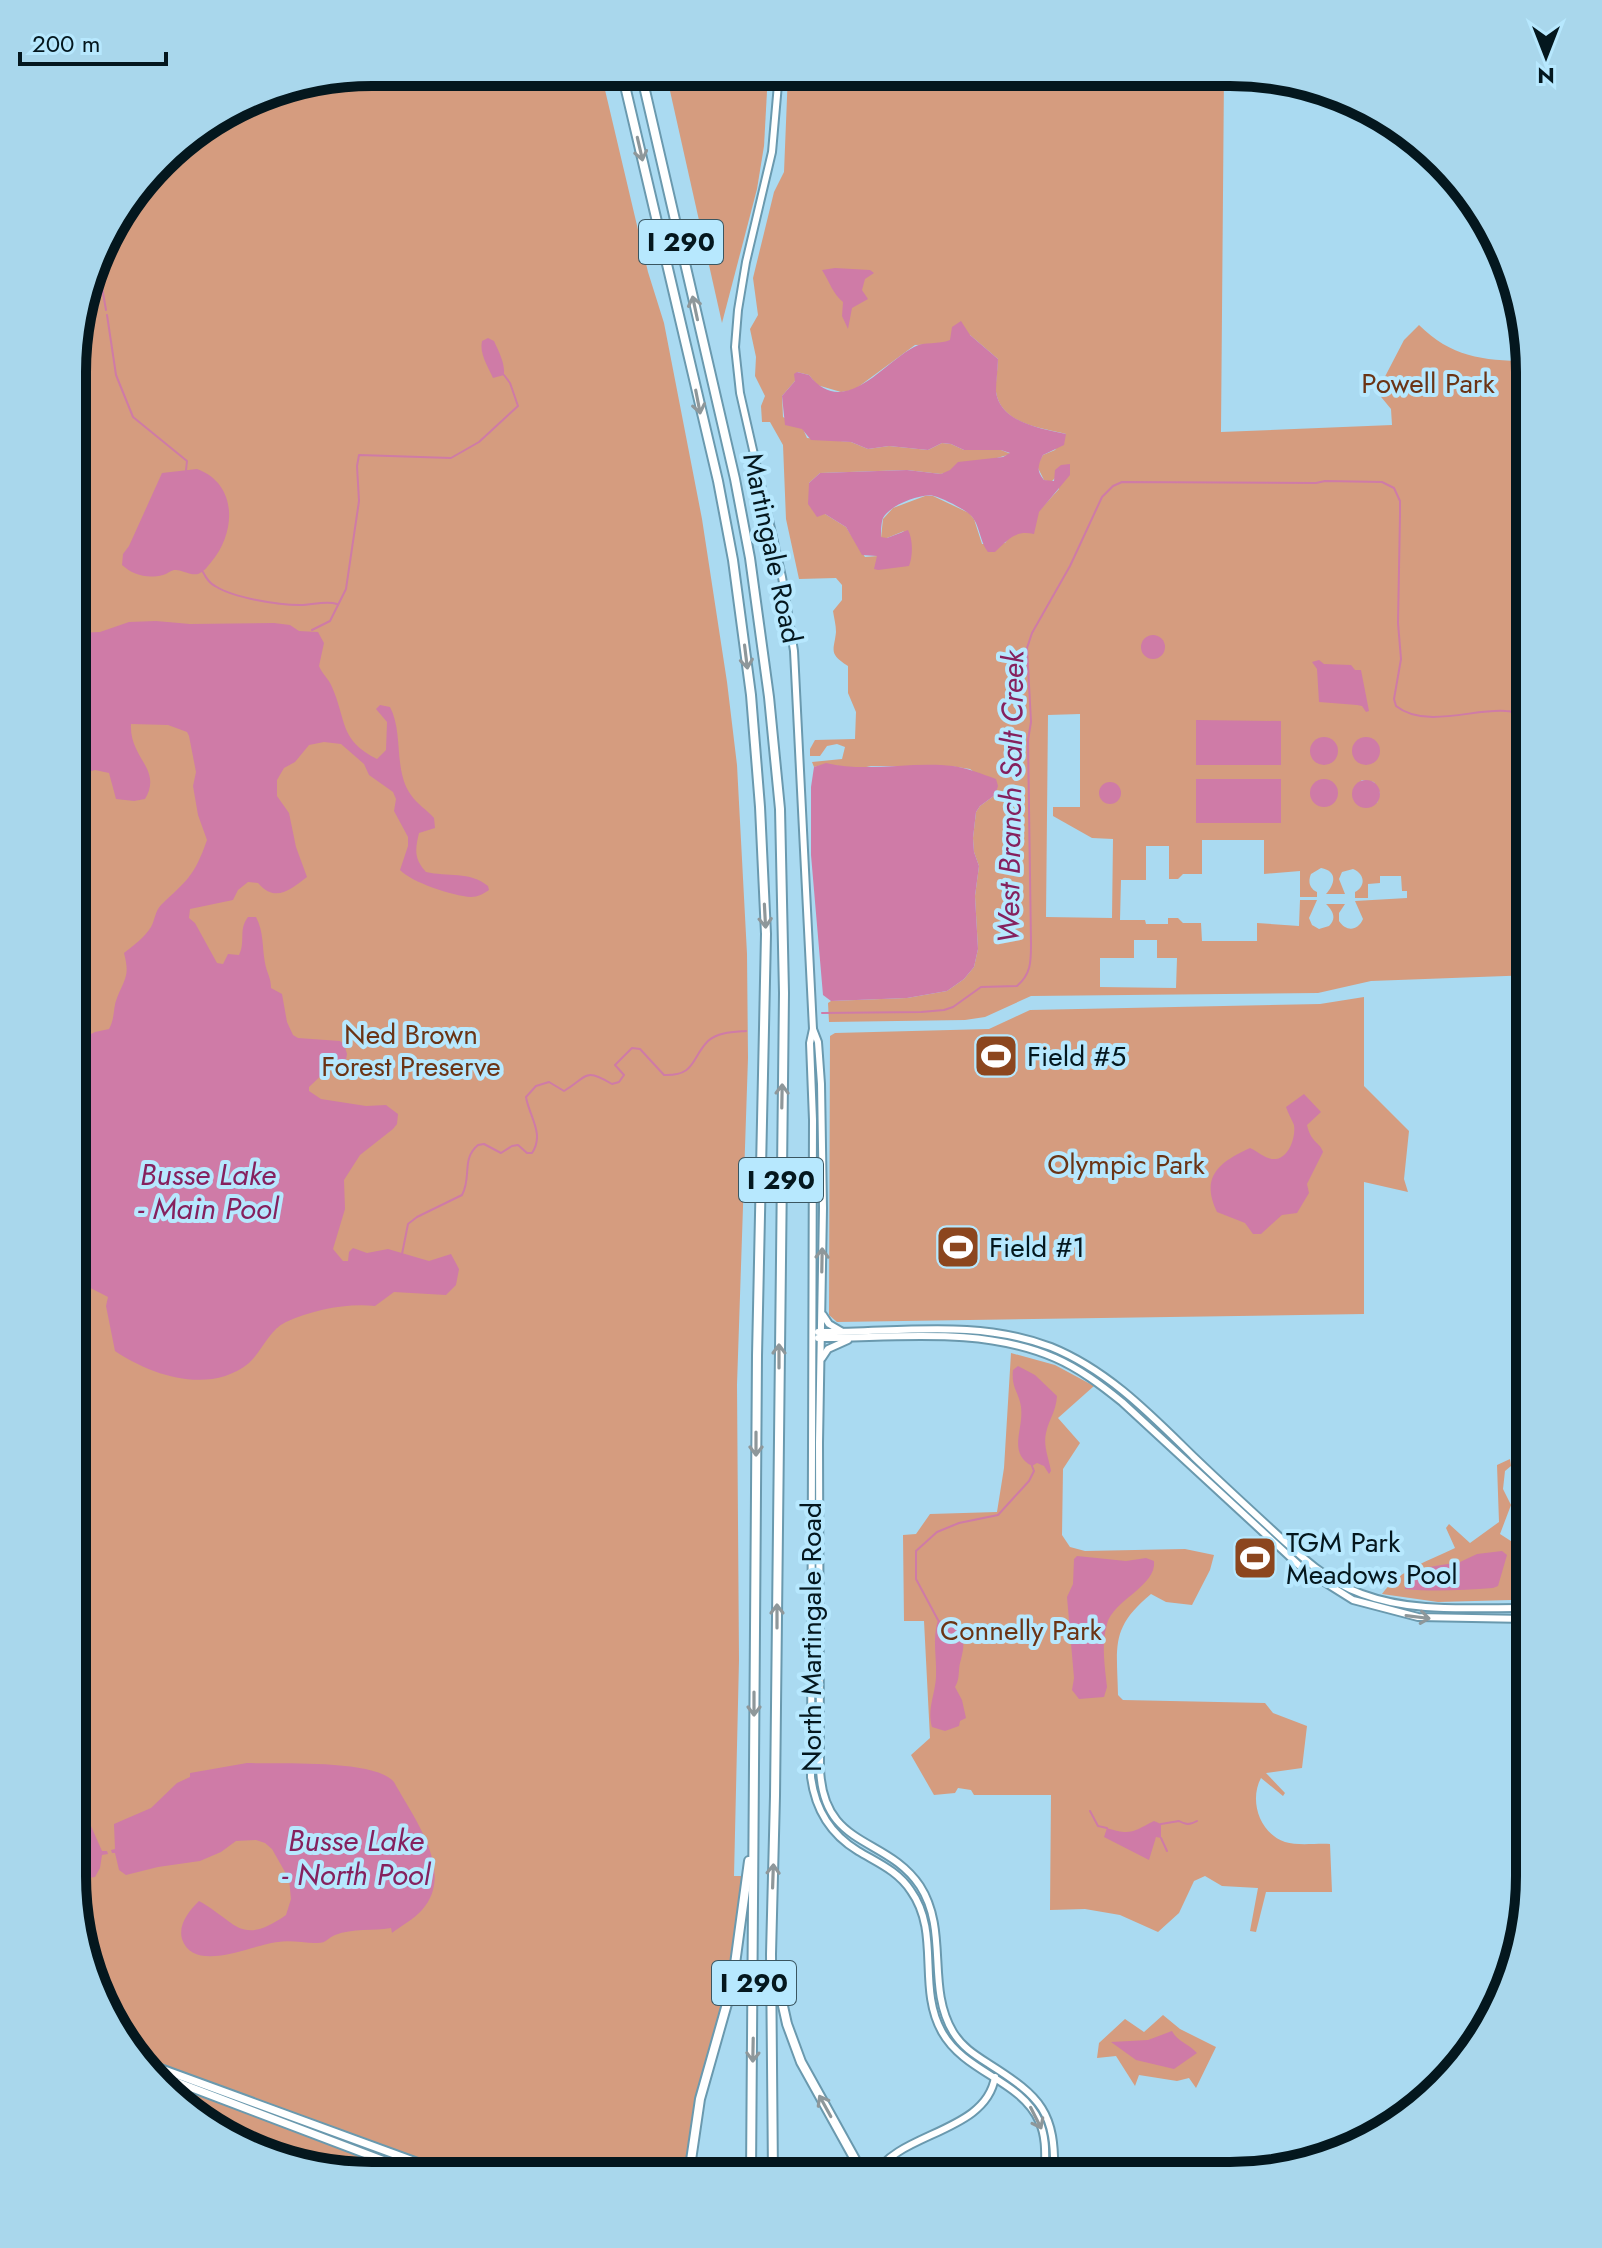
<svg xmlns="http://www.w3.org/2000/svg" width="1602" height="2248" font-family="Jost,sans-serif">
	<rect width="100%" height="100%" fill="#aadaf1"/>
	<g fill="#d59c7f" fill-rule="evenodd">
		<polygon points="372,72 601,73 648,272 664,323 702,519 727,682 737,765 747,954 748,1058 737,1385 739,1660 734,1876 747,1876 732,1986 703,2090 690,2174 449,2174 148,2064 103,2008 72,1876 75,332 112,222 175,146 275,88"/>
		<polygon points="666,73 768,73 764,146 757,189 722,323"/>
		<path d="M788 73 1224 74 1221 432 1392 425 1391 409 1377 392 1404 340 1419 325C1451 357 1484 361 1528 361L1530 372V975L1371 981 1318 993 1031 996 985 1017 965 1020 829 1022 828 1003 831 1001 907 998 947 991 964 979 974 967 978 949 975 896 979 866 974 852 973 838 976 812 980 806 995 795 996 789 970 769 950 766H871L857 769 826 764 814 767 812 762 842 759 845 747 837 744 827 746 820 756H810V749L815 740 855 739 856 712 848 693V666C828 653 834 651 836 632 836 625 834 618 833 611L842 600V585L836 578 799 579 786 519 783 445 770 422H762L761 406 765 396 755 376 756 357 750 329 758 315 753 278 774 192 784 172ZM970 335 998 359C998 369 995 382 996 392 1001 424 1041 428 1066 434L1055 450 1043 455 1037 466 1044 480 1051 482 1056 477 1059 489 1038 512 1034 527 1011 535 1005 543 982 544 974 519 969 513 933 496H925L893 508 883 519 881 538H887L904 531 878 556 865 557 846 527 825 514 809 483 820 473 907 470 941 474 1011 454 1001 450H964L951 444 942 443 928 450 889 446 868 449 851 442 807 438 803 429 783 417 782 396 795 381 797 372 809 375 817 385 841 392 854 390 915 345 942 344ZM1080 714V807H1053V816L1092 838 1113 839 1112 918 1046 917 1048 715ZM1362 780 1374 782 1380 793 1377 803 1353 798V789ZM1202 840H1264V874L1300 871V897H1317V892C1309 888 1308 881 1311 874L1321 868C1338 871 1335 884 1326 894H1345L1339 879 1342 872 1353 869C1365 874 1366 886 1355 892V898H1368V884L1380 883V876H1401L1402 891H1407V898L1355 901 1363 919C1358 931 1346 932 1339 921V913L1345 904H1326C1333 911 1337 918 1329 926L1319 929 1312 925 1309 918 1317 900H1300L1299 926 1257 923V941H1202L1201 923H1183L1178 918H1168V924H1146L1145 920H1120L1121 880H1146V846H1169V879H1178L1183 874H1202ZM1134 940H1157V958H1177L1176 988 1100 987V958H1134Z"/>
		<polygon points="1364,997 1364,1086 1409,1131 1404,1179 1408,1192 1364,1182 1364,1314 837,1322 829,1315 830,1036 835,1033 989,1029 1030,1010 1320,1004"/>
		<path d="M1011 1353 1055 1365 1094 1386 1058 1418 1080 1443 1063 1469 1062 1535 1070 1547 1085 1551 1185 1549 1214 1555 1210 1570 1192 1605 1166 1602 1151 1594C1110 1628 1117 1646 1118 1695L1123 1700 1265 1703 1273 1713 1307 1726 1302 1768 1266 1773 1285 1793 1283 1796 1261 1778C1249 1800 1259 1833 1285 1842 1298 1846 1317 1843 1330 1844L1332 1892H1266L1256 1932 1250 1931 1258 1888 1222 1886 1205 1876 1194 1881 1179 1913 1158 1932 1120 1915 1085 1909 1050 1910 1051 1795H974L971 1790 958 1788 955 1793 934 1795 911 1755 930 1738 924 1621H904L903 1535 916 1534 930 1514 997 1512 1004 1468Z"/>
		<path d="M1510 1459 1511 1466 1505 1471 1503 1489 1511 1505 1500 1534 1517 1545 1511 1600 1438 1602 1382 1594C1399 1570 1430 1560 1455 1548L1446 1528 1449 1524 1470 1543 1499 1522 1497 1465Z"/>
		<polygon points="1163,2015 1180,2029 1216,2047 1196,2088 1189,2078 1177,2081 1139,2075 1135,2086 1116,2056 1097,2058 1099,2043 1125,2019 1144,2032"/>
		<polygon points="158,2075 419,2174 333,2173 258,2153 190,2114"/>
	</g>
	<g fill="#cf7ba7">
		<path d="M835 268 870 270 874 273 865 279 862 290 868 299 852 308 848 329 842 316 843 302C833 294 829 281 822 270Z"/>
		<path d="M961 321 970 335 998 359C998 369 996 380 996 391 999 422 1041 429 1066 434L1064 445 1043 455C1038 465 1036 471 1044 480L1054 481 1055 470 1061 465 1070 464V475L1039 512 1034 534C1014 530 1008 540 995 552H988C979 541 980 521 968 513 960 507 944 499 934 496 920 493 889 506 883 518 881 523 881 532 881 537L887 538 908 530C913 539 913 556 909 566L878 570 874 569 877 556 862 555 846 527 825 514 817 517 808 504 809 483 820 473 907 470 941 474 950 470 958 462 1003 457 1010 453 1001 450H964L951 444 942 443 928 450 889 446 868 449 851 442 811 440 802 429 785 425 782 396 795 381 794 374 797 372 809 375C844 420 883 363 914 347 924 341 939 345 950 340L952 327Z"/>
		<path d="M488 338 494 341C499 352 505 363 504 375L493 378C488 367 479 353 482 341Z"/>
		<path d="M197 469C238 484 236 532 212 561 208 566 204 572 198 574 190 576 182 569 174 570 170 571 167 574 163 575 147 579 133 575 122 565L123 554 129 546 162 473Z"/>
		<path d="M156 621 190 624 274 623 290 625 299 631 318 632 324 643 319 666C322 674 329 679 332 687 347 721 339 740 377 759L386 750 387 722 376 709 380 705 390 707C404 734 393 770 411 795 417 804 427 810 434 818L435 828 419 833C415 850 414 859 426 872 447 877 470 871 488 886L489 890C483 894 478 897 471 897 453 896 411 882 400 870L408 846V837L394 811 396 799 393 792 369 775 364 764 341 744 324 742 309 745 295 762 284 768 277 780V796L289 813 296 847 307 877C290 890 275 903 258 883L248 882 238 890 233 900 190 909 189 918 195 923 217 963 223 964 228 954 239 955C246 941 238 930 248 917H256C264 932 262 947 265 963 267 974 271 977 271 988L282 994 287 1022 293 1035 298 1038 340 1041 344 1044 347 1054 346 1060 326 1071 309 1087V1091L321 1099 366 1106 386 1105 398 1114 397 1124 393 1129 360 1155 344 1180 345 1209 333 1249 343 1261H348L349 1252 353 1248 367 1253 388 1249 429 1261 451 1254 459 1269 456 1285 446 1295 394 1292 375 1306C346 1303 313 1310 286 1322 269 1330 262 1351 249 1363 210 1395 152 1376 115 1351L106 1306 108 1297 73 1279V1043L95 1032 109 1029C115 1019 113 1007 117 998 125 978 130 976 124 953 133 946 144 938 151 927 155 920 155 911 161 905 187 880 194 877 207 840L198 815 193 786 196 772 189 736 187 732 168 725 131 724C129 758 163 769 145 799L134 801 116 799 109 773 95 770 74 776V633L100 632 129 622Z"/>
		<circle cx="1153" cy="647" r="12"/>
		<polygon points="1319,660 1324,664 1351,665 1355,670 1361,670 1369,711 1366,712 1362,706 1357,705 1319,702 1317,669 1312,662"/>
		<polygon points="1196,720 1281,721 1281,765 1196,765"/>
		<circle cx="1324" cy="751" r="14"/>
		<circle cx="1366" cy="751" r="14"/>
		<path d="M826 763C867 773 911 761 953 766 968 768 982 774 996 779L998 786 995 795 980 806 976 812 973 838 974 852 979 866 975 896 978 949 974 967 964 979 947 991 907 998 831 1001 823 995 811 855V787L814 767Z"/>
		<rect x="1196" y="779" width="85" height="44"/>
		<circle cx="1324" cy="793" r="14"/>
		<circle cx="1366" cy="794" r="14"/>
		<circle cx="1110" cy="793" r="11"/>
		<path d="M1304 1094 1321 1112 1307 1125C1311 1143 1320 1142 1323 1152L1307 1184 1309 1193 1297 1213 1282 1215 1261 1234H1253L1245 1223 1217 1212C1200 1177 1219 1162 1250 1148 1257 1151 1264 1158 1272 1159 1288 1161 1296 1138 1294 1125 1292 1120 1288 1113 1286 1107Z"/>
		<path d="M1018 1366 1035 1375 1057 1396C1056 1412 1049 1419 1046 1433 1043 1446 1049 1459 1051 1471L1049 1474 1044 1466 1037 1463 1032 1466C1007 1452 1024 1430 1021 1407 1019 1392 1011 1388 1013 1370Z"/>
		<path d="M1502 1551 1507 1555 1498 1586 1493 1588C1463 1590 1434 1592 1405 1589V1584L1429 1567 1460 1562 1477 1554Z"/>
		<path d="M1077 1556 1126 1561 1146 1558 1154 1561C1157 1586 1113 1600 1107 1624 1101 1643 1105 1668 1107 1687L1104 1697 1079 1699 1072 1690 1074 1678 1067 1597 1073 1584 1074 1559Z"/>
		<path d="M938 1620C965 1626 967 1639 960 1663 958 1672 960 1679 955 1687L962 1700 966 1718 960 1721 959 1726 945 1731 932 1727C927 1709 935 1695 936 1677 937 1657 932 1639 938 1620Z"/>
		<path d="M247 1763C278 1764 376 1759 394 1782 413 1817 456 1872 422 1910 414 1919 401 1926 392 1933L391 1928C373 1931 353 1928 335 1935 327 1938 327 1944 315 1943 304 1943 290 1940 278 1942 254 1944 194 1975 182 1939 178 1924 189 1911 199 1901 237 1922 240 1947 286 1915L291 1899 289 1879 272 1849 265 1843 256 1840 236 1841 221 1852 200 1861 158 1867 126 1875 119 1870 115 1853H112L111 1850 115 1849 114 1824 151 1808 177 1783 190 1777V1773Z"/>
		<polygon points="72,1814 87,1817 102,1851 107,1851 108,1854 102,1855 100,1868 95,1877 73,1880"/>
		<path d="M1154 1821 1161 1824V1838L1156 1837 1149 1860 1104 1837 1107 1828C1131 1836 1134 1831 1154 1821Z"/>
		<path d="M1172 2031C1177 2041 1189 2044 1197 2053L1174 2069 1136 2060 1111 2042 1148 2040Z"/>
	</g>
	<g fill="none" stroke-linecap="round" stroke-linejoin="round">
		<g stroke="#cf7ba7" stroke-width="2">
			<polyline points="98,264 106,310"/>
			<polyline points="107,315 116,375 133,417 187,461 186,470"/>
			<path d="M203 572C206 578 209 583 215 586 234 598 278 605 300 605 313 605 326 600 337 604"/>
			<polyline points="312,630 330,621 346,589 359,501 357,466 359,455 451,458 479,442 518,406 510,383 504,375"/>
			<path d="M822 1013 921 1012 944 1010 953 1007 981 987 1017 986C1031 974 1031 962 1031 944L1028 740 1031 722 1027 648 1032 633 1070 566 1102 497 1113 486 1122 482 1316 483 1325 481 1382 482 1394 488 1400 501V515L1398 623 1401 659 1394 699 1396 706C1425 729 1475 708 1506 711 1514 711 1522 716 1530 719"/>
			<path d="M402 1254 408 1224 417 1217 462 1195C472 1177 461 1159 478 1145L484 1144 501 1153 512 1146 518 1145 527 1153H532C545 1134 529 1116 526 1097L536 1086 549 1082 564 1091C588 1077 583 1067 612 1084L619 1082 624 1075 615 1065 632 1048 640 1049 664 1075C696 1076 691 1058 708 1041 718 1032 734 1032 746 1031"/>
			<polyline points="938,1620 916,1579 916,1551 937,1532 959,1523 998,1515 1029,1481 1034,1471 1032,1466"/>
			<polyline points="1090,1811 1098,1826 1107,1828"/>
			<path d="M1161 1824 1179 1821C1186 1825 1190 1825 1197 1821"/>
			<polyline points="1161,1838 1167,1851"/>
		</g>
		<g stroke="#6a99ae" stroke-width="10">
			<g id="minor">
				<path d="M779 73 772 152 746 262 738 310 735 347 740 393 782 577 794 651 813 1029 810 1043 813 1120 811 1777C815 1808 830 1834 858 1851 878 1863 898 1871 911 1891 941 1933 917 1988 942 2032 965 2073 1021 2080 1039 2121 1047 2138 1045 2157 1045 2175"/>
				<path d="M813 1029 818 1042 821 1084 823 1208 819 1443 820 1767C822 1849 886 1835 920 1886 949 1931 926 1987 953 2032 962 2047 975 2055 989 2064 1041 2097 1056 2112 1054 2175"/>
				<polyline points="823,1315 829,1324 841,1331"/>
				<path d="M818 1332C897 1333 975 1318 1051 1347 1108 1370 1151 1415 1194 1457 1219 1481 1244 1504 1269 1527 1296 1552 1327 1582 1362 1594 1416 1614 1473 1607 1529 1608"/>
				<path d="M818 1338C897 1338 981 1326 1055 1358 1080 1369 1101 1385 1122 1402L1302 1568 1353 1600 1418 1617 1529 1619"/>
				<polyline points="822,1358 828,1349 848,1340"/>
				<path d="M875 2175C898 2132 986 2133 995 2077"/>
			</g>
		</g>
		<g stroke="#6a99ae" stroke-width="11">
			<g id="major">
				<polyline points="148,2064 449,2174"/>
				<polyline points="158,2075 419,2174"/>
			</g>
		</g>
		<g stroke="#6a99ae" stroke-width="12">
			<g id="highway">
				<polyline points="622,73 718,481 733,560 751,695 760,807 766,934 757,1356 751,2175"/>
				<polyline points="641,73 735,479 750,558 769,697 780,809 784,993 775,1796 771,1954 773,2175"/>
				<polyline points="775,1970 787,2024 801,2062 857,2163 860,2175"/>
				<polyline points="689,2174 700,2099 732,1986 749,1861"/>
			</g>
		</g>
		<use href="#minor" stroke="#fff" stroke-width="6"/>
		<use href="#major" stroke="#fff" stroke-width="7"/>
		<use href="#highway" stroke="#fff" stroke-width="8"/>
	</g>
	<defs><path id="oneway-shaft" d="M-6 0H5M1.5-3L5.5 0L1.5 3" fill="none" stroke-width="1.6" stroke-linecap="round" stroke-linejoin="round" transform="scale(2)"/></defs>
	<g stroke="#8e979a">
		<use href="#oneway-shaft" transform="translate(640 149) rotate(77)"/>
		<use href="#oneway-shaft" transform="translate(695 308) rotate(-102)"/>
		<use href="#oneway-shaft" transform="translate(698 402) rotate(79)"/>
		<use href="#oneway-shaft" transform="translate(746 657) rotate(83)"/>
		<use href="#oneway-shaft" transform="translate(765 916) rotate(87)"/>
		<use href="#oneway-shaft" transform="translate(782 1096) rotate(-89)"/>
		<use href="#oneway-shaft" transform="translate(822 1260) rotate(-89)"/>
		<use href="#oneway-shaft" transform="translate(779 1356) rotate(-90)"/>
		<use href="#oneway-shaft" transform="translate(756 1444) rotate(90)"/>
		<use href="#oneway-shaft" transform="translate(777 1616) rotate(-90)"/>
		<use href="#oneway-shaft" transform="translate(1418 1617) rotate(7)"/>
		<use href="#oneway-shaft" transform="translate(754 1704) rotate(90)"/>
		<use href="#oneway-shaft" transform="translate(773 1876) rotate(-88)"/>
		<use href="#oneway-shaft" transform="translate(753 2050) rotate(91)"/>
		<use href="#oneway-shaft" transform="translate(825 2106) rotate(-119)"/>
		<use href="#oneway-shaft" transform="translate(1036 2118) rotate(63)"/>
	</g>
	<defs>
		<g id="stadium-square" transform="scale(2.3)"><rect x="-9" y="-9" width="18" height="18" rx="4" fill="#8c461e" stroke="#b7e8fe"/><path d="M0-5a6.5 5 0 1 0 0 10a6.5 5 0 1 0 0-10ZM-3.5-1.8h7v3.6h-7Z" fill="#fff"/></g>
	</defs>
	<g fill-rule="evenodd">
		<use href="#stadium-square" x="996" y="1056"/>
		<use href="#stadium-square" x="958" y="1247"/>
		<use href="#stadium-square" x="1255" y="1558"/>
	</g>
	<g text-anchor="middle" stroke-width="8" stroke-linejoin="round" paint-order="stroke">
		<g fill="#b7e8fe" stroke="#3a5661" stroke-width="2">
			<rect x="639" y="220" width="84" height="44" rx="6"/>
			<rect x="739" y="1158" width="84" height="44" rx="6"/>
			<rect x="712" y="1961" width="84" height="44" rx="6"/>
		</g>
		<g font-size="26" font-weight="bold" fill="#04171e">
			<text x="681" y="251">I 290</text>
			<text x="781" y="1189">I 290</text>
			<text x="754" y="1992">I 290</text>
		</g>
		<g font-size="28" fill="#6b3415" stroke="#b7e8fe">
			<text x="1428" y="393">Powell Park</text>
			<text x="411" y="1044">Ned Brown<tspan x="411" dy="32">Forest Preserve</tspan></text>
			<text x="1126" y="1174">Olympic Park</text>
			<text x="1021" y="1640">Connelly Park</text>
		</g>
		<g font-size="28" fill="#04171e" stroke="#b7e8fe">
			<text transform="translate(773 548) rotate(78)" y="10">Martingale Road</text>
			<text transform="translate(811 1637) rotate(-90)" y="10">North Martingale Road</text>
		</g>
		<g font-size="28" fill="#04171e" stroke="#b7e8fe" text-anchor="start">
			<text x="1027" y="1066">Field #5</text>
			<text x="989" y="1257">Field #1</text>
			<text x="1286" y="1552">TGM Park<tspan x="1286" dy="32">Meadows Pool</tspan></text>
		</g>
		<g font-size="30" font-style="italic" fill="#85215e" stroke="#b7e8fe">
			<text transform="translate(1011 797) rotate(-89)" y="10">West Branch Salt Creek</text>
			<text x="208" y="1185">Busse Lake<tspan x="208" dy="34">- Main Pool</tspan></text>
			<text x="356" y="1851">Busse Lake<tspan x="356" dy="34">- North Pool</tspan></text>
		</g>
	</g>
	<path d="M0 0H1602V2248H0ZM372 86H1230A286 286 0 0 1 1516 372V1876A286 286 0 0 1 1230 2162H372A286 286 0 0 1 86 1876V372A286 286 0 0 1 372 86Z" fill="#a9d7ec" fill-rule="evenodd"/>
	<path fill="none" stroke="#04171e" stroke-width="10" d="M372 86H1230A286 286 0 0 1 1516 372V1876A286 286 0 0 1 1230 2162H372A286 286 0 0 1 86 1876V372A286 286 0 0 1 372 86Z"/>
	<g transform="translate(1546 56) rotate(180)" stroke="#b7e8fe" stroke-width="6" paint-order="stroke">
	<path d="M0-6L14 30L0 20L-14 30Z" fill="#04171e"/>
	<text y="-12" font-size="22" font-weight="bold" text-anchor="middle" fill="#04171e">N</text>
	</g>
	<path d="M20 52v12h146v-12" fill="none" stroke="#04171e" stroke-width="4"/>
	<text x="32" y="52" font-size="24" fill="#04171e" stroke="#b7e8fe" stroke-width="6" paint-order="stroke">200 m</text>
</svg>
